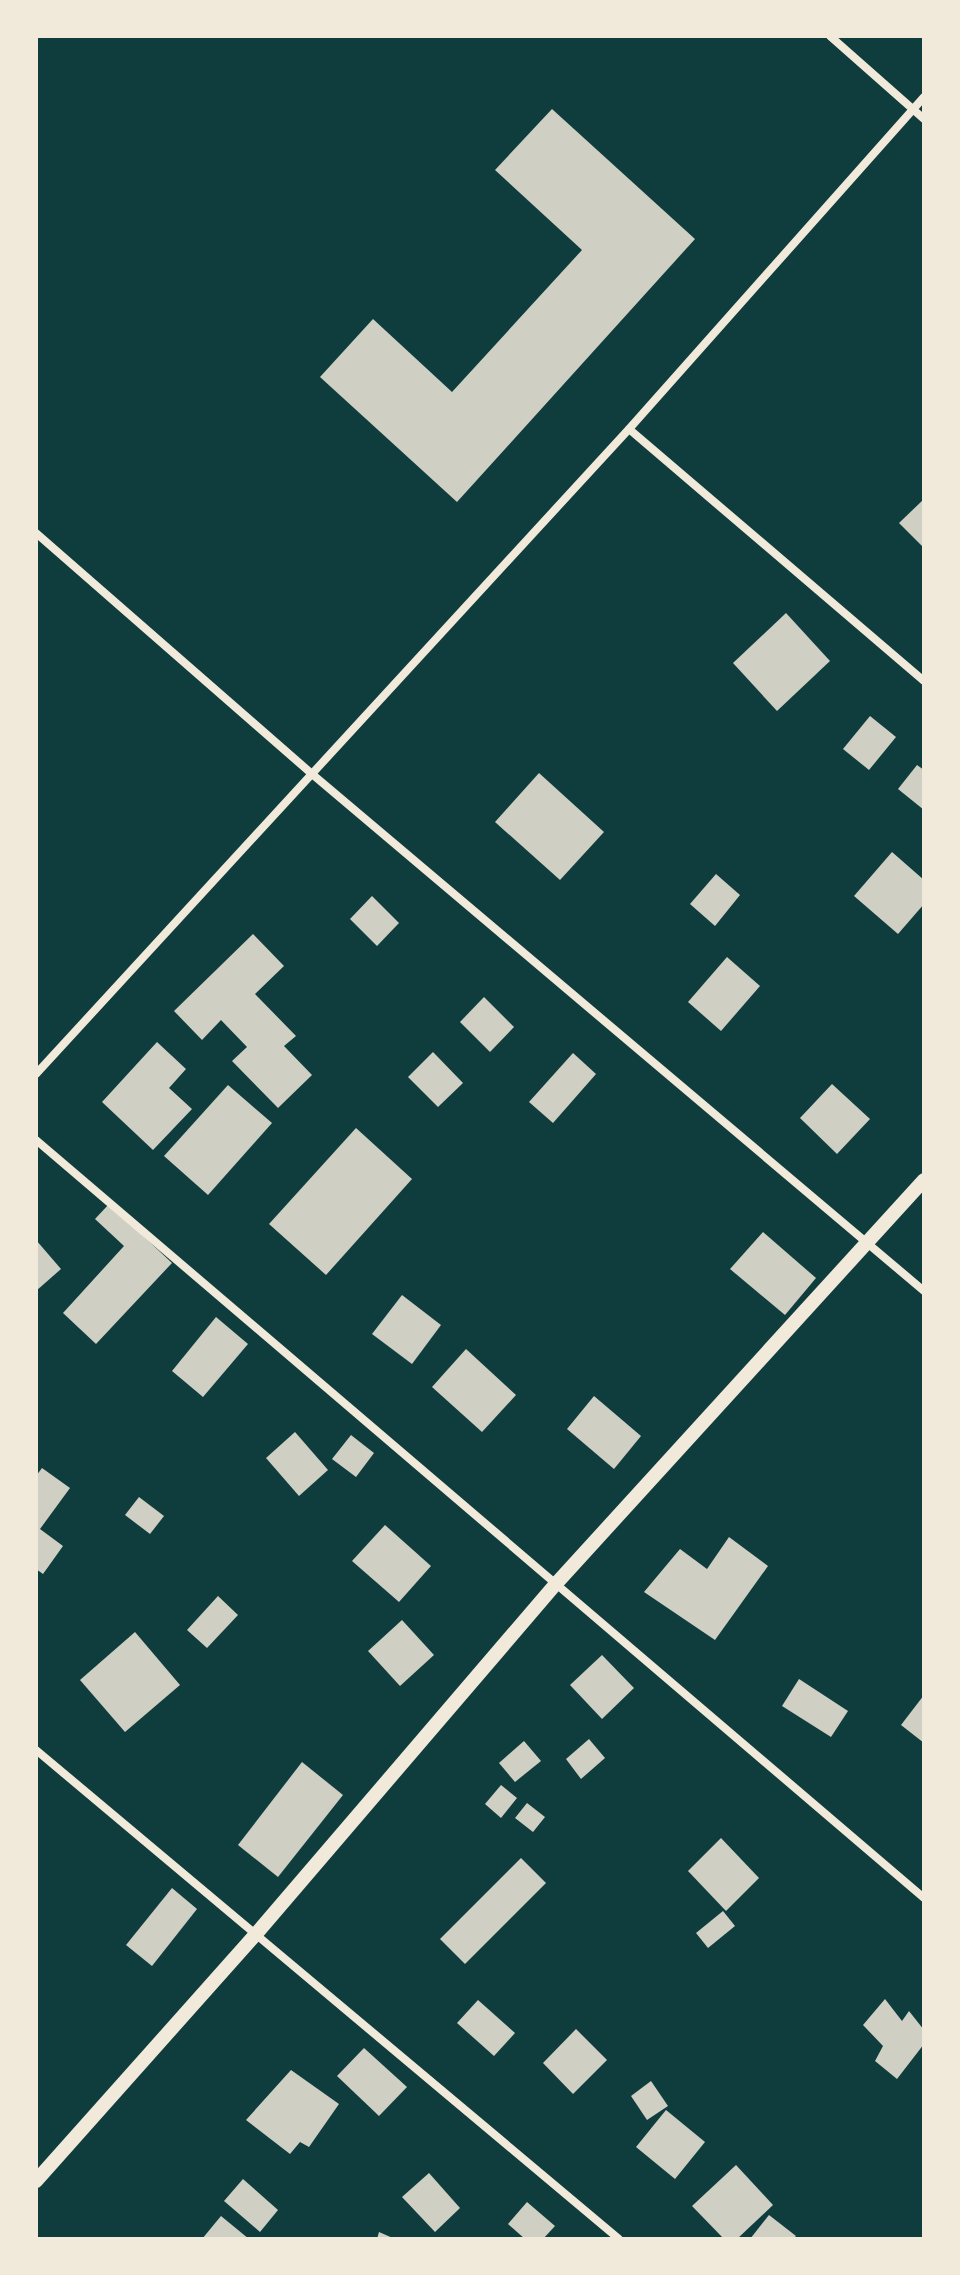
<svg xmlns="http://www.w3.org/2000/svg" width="960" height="2275" font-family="'Asap Condensed',sans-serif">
	<rect width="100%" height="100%" fill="#0f3d3e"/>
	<g fill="#cfcfc3">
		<polygon points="552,109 695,239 457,502 320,377 373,319 452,392 582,250 495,170"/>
		<polygon points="924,499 924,548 899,523"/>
		<polygon points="786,613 830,661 777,711 733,663"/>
		<polygon points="870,716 896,737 869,770 843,749"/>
		<polygon points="917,765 924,770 924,810 898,789"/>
		<polygon points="539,773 604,832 560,880 495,822"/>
		<polygon points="892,852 924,880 924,904 898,934 854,896"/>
		<polygon points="716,874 740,895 715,926 690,904"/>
		<polygon points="372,896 399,923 377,946 350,919"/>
		<polygon points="253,934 284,966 255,994 296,1036 284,1046 312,1075 278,1108 232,1061 247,1047 221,1020 202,1040 174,1011"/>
		<polygon points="727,957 760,986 721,1031 688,1002"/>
		<polygon points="484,997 514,1027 490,1052 460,1022"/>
		<polygon points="157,1042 186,1069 169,1088 192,1109 153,1150 102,1102"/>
		<polygon points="433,1052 463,1083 438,1107 408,1077"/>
		<polygon points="573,1053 596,1074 553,1123 529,1102"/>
		<polygon points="832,1084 870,1119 837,1154 800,1118"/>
		<polygon points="228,1085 272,1123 208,1195 164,1156"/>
		<polygon points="356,1128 412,1179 326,1275 269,1224"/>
		<polygon points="109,1204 172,1263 96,1344 63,1313 124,1246 95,1219"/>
		<polygon points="763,1232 816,1278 785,1315 730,1269"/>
		<polygon points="36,1240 61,1269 36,1291"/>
		<polygon points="402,1295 441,1325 412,1364 372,1334"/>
		<polygon points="216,1317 248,1344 203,1397 172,1371"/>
		<polygon points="466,1349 516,1395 482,1432 432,1387"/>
		<polygon points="594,1396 641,1436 614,1469 567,1429"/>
		<polygon points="295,1432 328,1470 299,1496 266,1458"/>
		<polygon points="351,1435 374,1453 356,1477 332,1459"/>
		<polygon points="42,1468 70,1488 40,1529 63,1546 43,1574 36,1569 36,1476"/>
		<polygon points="139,1497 164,1516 150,1534 125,1515"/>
		<polygon points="385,1525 431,1566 399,1602 352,1561"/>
		<polygon points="729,1537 768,1566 715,1640 644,1592 680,1549 707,1569"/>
		<polygon points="218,1596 238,1615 207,1648 187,1630"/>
		<polygon points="402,1620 434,1655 400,1686 368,1651"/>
		<polygon points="135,1632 180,1685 125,1732 80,1680"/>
		<polygon points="602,1655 634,1688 602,1719 570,1685"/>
		<polygon points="799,1679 848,1711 831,1737 782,1706"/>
		<polygon points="924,1695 924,1743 901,1725"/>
		<polygon points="589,1739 605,1758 581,1779 566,1759"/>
		<polygon points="524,1741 541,1761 515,1782 499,1763"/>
		<polygon points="302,1762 343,1795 278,1877 238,1845"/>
		<polygon points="501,1785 517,1798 501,1818 485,1804"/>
		<polygon points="527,1803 545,1817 533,1832 515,1818"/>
		<polygon points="721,1838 759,1878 726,1911 688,1871"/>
		<polygon points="521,1858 546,1883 465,1964 440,1939"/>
		<polygon points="172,1888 197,1909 152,1966 126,1945"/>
		<polygon points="723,1911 735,1926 708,1948 696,1933"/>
		<polygon points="885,1999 902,2021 909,2011 924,2030 924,2044 897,2079 875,2061 883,2046 863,2025"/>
		<polygon points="478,2000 515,2033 494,2056 457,2023"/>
		<polygon points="576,2029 607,2060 573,2094 543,2063"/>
		<polygon points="364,2048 407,2087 379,2116 337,2076"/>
		<polygon points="291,2070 339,2104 309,2147 300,2142 290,2154 246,2120"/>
		<polygon points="651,2081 668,2106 647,2120 631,2096"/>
		<polygon points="666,2110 705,2142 675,2179 636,2147"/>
		<polygon points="736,2165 773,2205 737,2239 724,2239 692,2206"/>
		<polygon points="429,2173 460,2208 435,2232 402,2197"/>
		<polygon points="243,2179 278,2210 260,2232 224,2201"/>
		<polygon points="527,2202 555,2226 543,2239 525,2239 508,2224"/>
		<polygon points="769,2215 796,2236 793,2239 750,2239"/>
		<polygon points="221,2216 249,2239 202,2239"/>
		<polygon points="379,2232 395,2239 377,2239"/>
	</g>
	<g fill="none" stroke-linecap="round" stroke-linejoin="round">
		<g stroke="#f1e9da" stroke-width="8">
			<polyline points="830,36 924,119"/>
			<polyline points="629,429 924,681"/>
			<polyline points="36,533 312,774 924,1291"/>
			<polyline points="36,1074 629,429 924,97"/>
			<polyline points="36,1140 924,1898"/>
			<polyline points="36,1750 619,2239"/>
		</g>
		<polyline stroke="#f1e9da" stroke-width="14" points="36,2181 256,1934 554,1586 924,1180"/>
	</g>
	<rect width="960" height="2275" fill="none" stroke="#f1e9da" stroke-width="76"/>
</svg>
